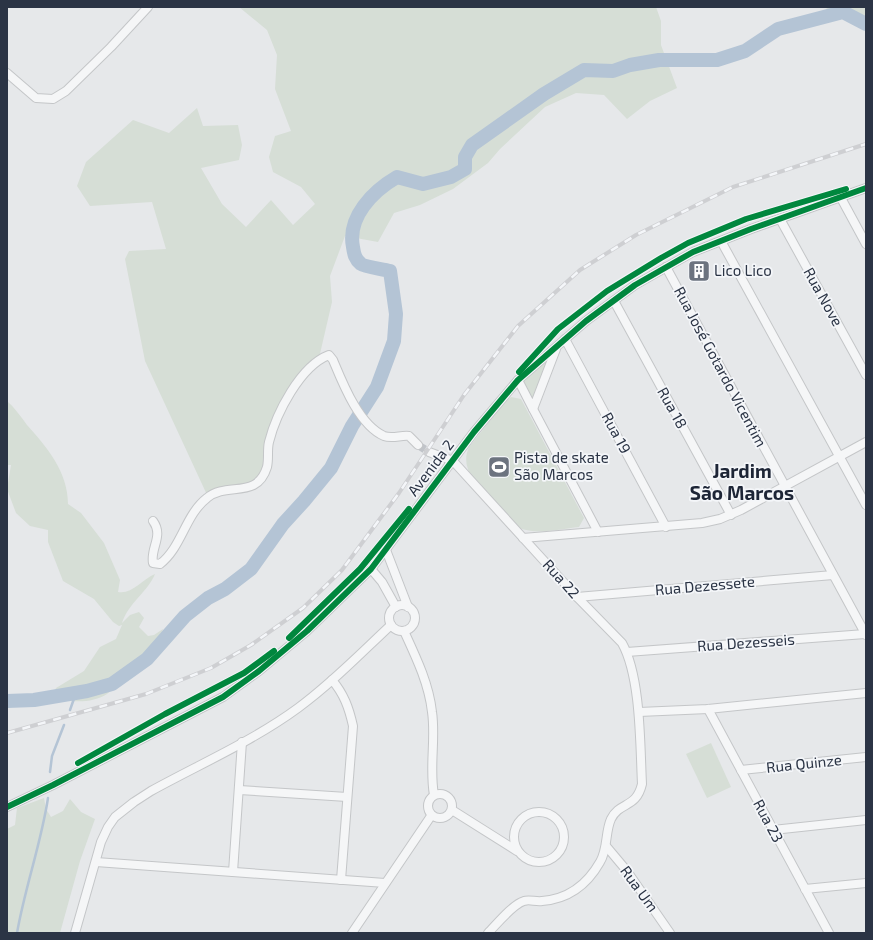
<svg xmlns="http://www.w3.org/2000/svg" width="873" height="940" font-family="'Exo 2',sans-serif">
	<rect width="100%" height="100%" fill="#e6e8ea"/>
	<g fill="#d6ded6">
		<polygon points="239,7 656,7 661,21 661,45 677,88 650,101 627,119 604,95 576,93 545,107 500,149 488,163 453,189 420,205 394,213 378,242 345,236 330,276 332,302 319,358 303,374 269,443 267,467 258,483 208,497 145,361 125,259 129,251 166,249 152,202 90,206 77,186 86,162 133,120 169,133 197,108 203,126 238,125 242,145 239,160 201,168 222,204 246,227 271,200 293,225 315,204 301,187 273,172 269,157 275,136 291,131 275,89 277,55 267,30"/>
		<polygon points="826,7 866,7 866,26 859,23 829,16"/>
		<polygon points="550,357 533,401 523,383 524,378"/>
		<path d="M511 397 521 399 584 518 579 527C560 529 537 535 519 528L472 478C466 467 464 458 469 447L505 402Z"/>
		<path d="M7 401C15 408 21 417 27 425 47 447 68 472 68 504L81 513 104 543 120 580 118 592C131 595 143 579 155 574 147 593 129 602 122 623L130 615 139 612 144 618 139 627 148 636 154 635 163 629C159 644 152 661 139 671 133 676 125 679 119 683 114 686 111 691 107 694 94 703 71 703 57 698L54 692 56 688 84 671 100 647 116 639 122 625 119 626 113 622 94 599 63 581 48 542V530L30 526 16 513 7 489 11 465H7Z"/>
		<polygon points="711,743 731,787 707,798 686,754"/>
		<polygon points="44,798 46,809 51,817 63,811 70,799 81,812 95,819 80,861 60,933 7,933 7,829 15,825 17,808"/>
	</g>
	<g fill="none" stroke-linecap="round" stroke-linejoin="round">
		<g stroke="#b4c4d5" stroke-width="2.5">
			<polyline points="70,710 76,693"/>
			<polyline points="50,772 52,756 64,725"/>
			<path d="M17 933C25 887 41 844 48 798"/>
		</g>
		<path stroke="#b4c4d5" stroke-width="14" d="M7 701 34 700 87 691 112 684 147 659 185 616 208 598 225 589 251 569 283 524 304 501 331 468 352 426 377 387 394 341 396 314 390 271C383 269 365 267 361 264 355 259 354 254 353 247 347 217 373 191 397 177L423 184 451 177 465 169V157L472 145 544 94 584 70 613 71 630 65 659 60H717L745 51 778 29 843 12 866 24"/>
		<polyline stroke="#c1c4c9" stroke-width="8" stroke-dasharray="8 4" stroke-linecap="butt" points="418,445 429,452"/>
		<g stroke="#c4c6c8" stroke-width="10">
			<g id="minor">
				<polyline points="7,73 36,98 53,99 66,91 111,47 148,7"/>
				<polyline points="841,198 866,244"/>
				<polyline points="780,219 866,375"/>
				<polyline points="721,241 866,505"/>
				<polyline points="666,267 866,635"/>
				<polyline points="614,301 731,515"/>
				<polyline points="565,339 666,527"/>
				<polyline points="518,380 533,409 556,349"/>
				<polyline points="533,409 598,532"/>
				<polyline points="429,452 453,461"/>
				<path d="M453 461 577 597 622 643C641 677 640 745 642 784 636 809 620 801 611 819 605 832 608 849 600 862 587 885 568 899 542 901 536 902 529 899 524 901 513 904 496 925 488 933"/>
				<path d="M153 521C164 536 150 548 153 563L160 564C182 547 185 515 207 498 227 481 257 500 267 467 269 459 267 450 269 442 276 414 300 366 329 355L333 360C343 384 359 425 384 436 392 439 401 435 409 436L418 445"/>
				<polyline points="523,538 702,523 720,519 741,510 866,442"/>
				<polyline points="386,550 408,607"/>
				<polyline points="371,569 382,582 396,607"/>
				<polyline points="577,597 833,575"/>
				<circle cx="402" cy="618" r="13"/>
				<path d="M404 631C416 657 429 684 432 712 436 739 429 767 434 795"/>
				<polyline points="627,652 865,634"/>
				<path d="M332 680C344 694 349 708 353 726L341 880"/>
				<polyline points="708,709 829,933"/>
				<polyline points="639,712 708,709 866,693"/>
				<polyline points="741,770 866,757"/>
				<polyline points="239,790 347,797"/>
				<circle cx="440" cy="806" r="12"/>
				<polyline points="7,807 53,785 223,697 259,671 307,631 371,569 474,432 518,380 586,321 635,285 693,252 751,229 866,188"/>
				<polyline points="452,810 517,851"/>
				<circle cx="539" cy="837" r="25"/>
				<polyline points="773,830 866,820"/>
				<polyline points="606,846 627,871 670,933"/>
				<polyline points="96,862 385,883"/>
				<polyline points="233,872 242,742"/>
				<polyline points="805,889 866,883"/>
				<path d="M75 933 101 842 108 827 115 817 134 802 151 791C200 764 253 741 298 708 331 684 361 653 391 625"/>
				<polyline points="352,933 431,816"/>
			</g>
		</g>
		<use href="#minor" stroke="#f5f6f7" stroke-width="8"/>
		<g stroke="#cecfd2" stroke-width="4">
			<polyline id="rail" points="7,733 146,694 211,668 251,645 303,608 342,570 399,493 464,395 518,326 580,270 636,235 733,187 866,144"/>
		</g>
		<use href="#rail" stroke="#f4f6f9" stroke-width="2.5" stroke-dasharray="8" stroke-linecap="butt"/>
		<g stroke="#f4f6f9" stroke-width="8">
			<g id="cycleway">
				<polyline points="519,372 558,329 607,291 661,258 688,243 746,219 846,189"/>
				<polyline points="289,638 360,569 409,509"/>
				<polyline points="78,763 165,714 244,673 274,651"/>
				<polyline points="7,807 53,785 223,697 259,671 307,631 371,569 474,432 518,380 586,321 635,285 693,252 751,229 866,188"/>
			</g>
		</g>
		<use href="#cycleway" stroke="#00873e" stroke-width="6"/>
	</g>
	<defs>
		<g id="building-square" transform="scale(1.15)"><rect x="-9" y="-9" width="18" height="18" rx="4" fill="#6c737f" stroke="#f4f6f9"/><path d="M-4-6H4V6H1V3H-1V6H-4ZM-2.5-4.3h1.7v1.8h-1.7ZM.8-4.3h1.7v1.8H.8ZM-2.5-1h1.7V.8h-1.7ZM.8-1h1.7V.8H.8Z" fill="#fff"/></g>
		<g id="stadium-square" transform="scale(1.15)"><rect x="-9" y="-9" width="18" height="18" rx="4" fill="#6c737f" stroke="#f4f6f9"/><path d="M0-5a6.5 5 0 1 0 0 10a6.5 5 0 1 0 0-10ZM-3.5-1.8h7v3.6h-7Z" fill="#fff"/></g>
	</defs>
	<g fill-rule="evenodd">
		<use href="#building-square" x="699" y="271"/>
		<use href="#stadium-square" x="499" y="467"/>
	</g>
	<g text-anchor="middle" stroke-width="3.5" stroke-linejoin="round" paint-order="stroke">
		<g font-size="15" fill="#2b3445" stroke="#f4f6f9" text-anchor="start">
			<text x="714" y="276">Lico Lico</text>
			<text x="514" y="463">Pista de skate<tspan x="514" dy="17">São Marcos</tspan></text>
		</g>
		<g font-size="15" fill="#2b3445" stroke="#f4f6f9">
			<text transform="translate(823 297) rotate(61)" y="5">Rua Nove</text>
			<text transform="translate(720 367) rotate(62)" y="5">Rua José Gotardo Vicentim</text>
			<text transform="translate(672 408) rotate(61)" y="5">Rua 18</text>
			<text transform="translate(616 433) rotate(62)" y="5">Rua 19</text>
			<text transform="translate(431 468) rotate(-53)" y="5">Avenida 2</text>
			<text transform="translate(561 579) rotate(48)" y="5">Rua 22</text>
			<text transform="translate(705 586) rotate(-5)" y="5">Rua Dezessete</text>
			<text transform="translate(746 643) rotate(-4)" y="5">Rua Dezesseis</text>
			<text transform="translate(804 764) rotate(-6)" y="5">Rua Quinze</text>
			<text transform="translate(768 821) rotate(62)" y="5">Rua 23</text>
			<text transform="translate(639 889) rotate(54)" y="5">Rua Um</text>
		</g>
		<g font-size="19" font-weight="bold" fill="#1d2536" stroke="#f4f6f9">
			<text x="742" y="478">Jardim<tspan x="742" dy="22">São Marcos</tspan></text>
		</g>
	</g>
	<rect width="873" height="940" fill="none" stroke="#2b3445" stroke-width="16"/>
</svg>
